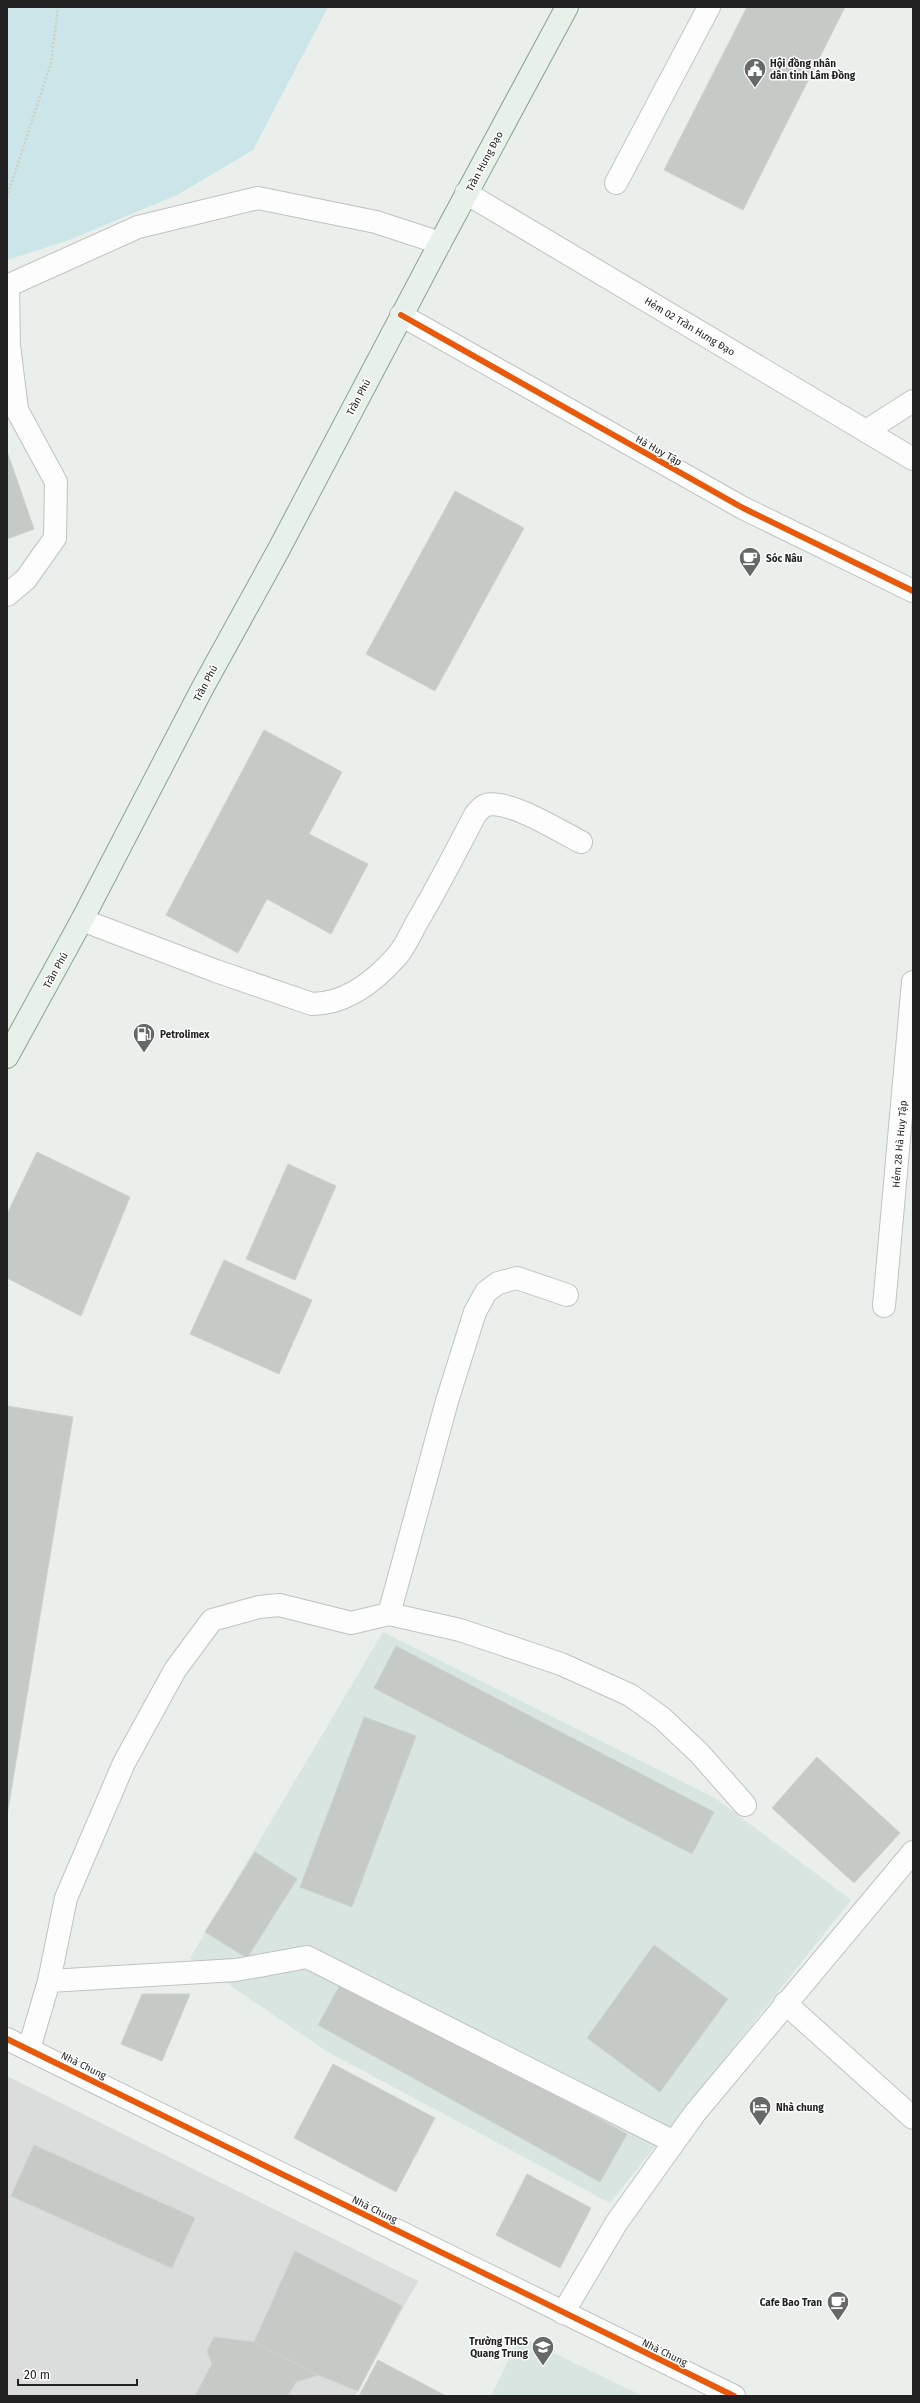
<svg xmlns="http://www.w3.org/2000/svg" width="920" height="2403" font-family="'Fira Sans',sans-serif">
	<rect width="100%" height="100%" fill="#eaefec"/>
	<g fill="#d8e5e0">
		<polygon points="383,1632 715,1798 851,1900 610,2203 328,2052 190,1958"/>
		<polygon points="520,2337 643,2396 491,2396"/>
	</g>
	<polygon fill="#dbdddc" points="7,2076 418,2281 355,2396 7,2396"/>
	<polygon fill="#cce5e8" points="7,7 328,7 253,150 177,195 69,240 7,260"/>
	<g fill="#c6cac7" stroke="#ccd2cd">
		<polygon points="747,7 845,7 743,210 664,170"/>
		<polygon points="7,451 34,529 7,539"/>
		<polygon points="455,491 524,528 435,691 366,654"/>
		<polygon points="264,730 342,772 309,834 368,864 331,934 267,899 238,953 166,915"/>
		<polygon points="37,1152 130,1197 81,1316 7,1278 7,1214"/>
		<polygon points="288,1164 336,1186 295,1280 246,1259"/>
		<polygon points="224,1260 312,1300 279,1374 190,1334"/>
		<polygon points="7,1406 73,1417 7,1816"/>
		<polygon points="396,1646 714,1812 692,1854 374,1688"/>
		<polygon points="364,1717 416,1736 352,1907 300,1887"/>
		<polygon points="817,1757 900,1833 854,1883 772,1808"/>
		<polygon points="255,1852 297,1879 247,1958 205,1932"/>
		<polygon points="654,1945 728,1999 660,2092 587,2038"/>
		<polygon points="344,1978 627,2134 600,2182 318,2025"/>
		<polygon points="142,1994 190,1994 162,2061 121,2044"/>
		<polygon points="333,2064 435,2118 396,2192 294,2138"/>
		<polygon points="34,2145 195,2218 172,2268 11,2196"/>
		<polygon points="527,2174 591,2208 560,2268 496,2235"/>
		<polygon points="295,2251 402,2306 358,2391 318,2375 254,2342"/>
		<polygon points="214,2337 254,2342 318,2375 296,2382 288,2396 195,2396 212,2364 207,2351"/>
		<polygon points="378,2360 446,2396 359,2396"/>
	</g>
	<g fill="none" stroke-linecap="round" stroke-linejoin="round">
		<g stroke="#c0c2c1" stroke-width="24">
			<g id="minor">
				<polyline points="616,183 709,7"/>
				<polyline points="466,193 913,459"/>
				<polyline points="7,286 138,227 258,198 376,222 440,243"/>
				<polyline points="401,315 743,508 913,591"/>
				<polyline points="866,431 913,401"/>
				<polyline points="7,595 26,579 55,538 56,482 17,410 9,345 8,285"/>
				<path d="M82 920 216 971 312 1004C346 1004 375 981 397 956 405 947 411 933 417 922 438 887 456 851 475 815 478 811 481 807 486 805 509 799 559 831 581 842"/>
				<polyline points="884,1306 913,982"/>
				<polyline points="389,1614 447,1401 475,1312 486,1292 498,1283 517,1278 567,1295"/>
				<polyline points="49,1981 236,1970 307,1957 674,2142"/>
				<polyline points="785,2003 913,2118"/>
				<polyline points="7,2039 734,2396"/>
				<polyline points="29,2049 49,1981 66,1898 124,1763 175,1670 212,1620 259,1607 279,1605 351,1623 389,1614 460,1630 561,1664 630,1695 662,1718 700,1754 745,1805"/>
				<polyline points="563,2313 617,2222 695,2113 913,1852"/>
			</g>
		</g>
		<g stroke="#88a392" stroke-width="24">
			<polyline id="major" points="7,1057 82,920 203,687 279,549 440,243 567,7"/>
		</g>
		<polyline stroke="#c8d3c7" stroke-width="2.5" stroke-dasharray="2 2" stroke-linecap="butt" points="7,197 51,63 58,7"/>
		<use href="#minor" stroke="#fcfdfc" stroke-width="22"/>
		<use href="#major" stroke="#e7f1e9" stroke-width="22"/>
		<g stroke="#fff" stroke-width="8">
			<g id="cycleway">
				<polyline points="401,315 743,508 913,591"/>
				<polyline points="7,2039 734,2396"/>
			</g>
		</g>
		<use href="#cycleway" stroke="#e8590c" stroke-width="6"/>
	</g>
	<defs>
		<g id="civic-pin" transform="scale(1.15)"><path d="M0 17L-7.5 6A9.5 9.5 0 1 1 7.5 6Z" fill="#676968" stroke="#fff"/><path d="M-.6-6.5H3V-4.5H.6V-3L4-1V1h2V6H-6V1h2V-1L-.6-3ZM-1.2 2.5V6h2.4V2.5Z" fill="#fff"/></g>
		<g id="cafe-pin" transform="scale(1.15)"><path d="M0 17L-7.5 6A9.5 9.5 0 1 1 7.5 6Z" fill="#676968" stroke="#fff"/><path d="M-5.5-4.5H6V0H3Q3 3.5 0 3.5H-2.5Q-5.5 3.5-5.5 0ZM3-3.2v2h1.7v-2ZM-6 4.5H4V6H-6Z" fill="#fff"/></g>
		<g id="fuel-pin" transform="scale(1.15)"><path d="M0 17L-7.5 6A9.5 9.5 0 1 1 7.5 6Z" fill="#676968" stroke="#fff"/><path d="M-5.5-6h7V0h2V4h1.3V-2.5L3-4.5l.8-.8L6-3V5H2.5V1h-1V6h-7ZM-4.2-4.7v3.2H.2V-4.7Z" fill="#fff"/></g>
		<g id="hotel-pin" transform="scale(1.15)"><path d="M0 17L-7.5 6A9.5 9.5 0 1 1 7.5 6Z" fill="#676968" stroke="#fff"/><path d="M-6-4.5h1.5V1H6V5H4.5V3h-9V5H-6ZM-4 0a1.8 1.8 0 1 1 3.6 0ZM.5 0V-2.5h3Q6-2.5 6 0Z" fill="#fff"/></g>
		<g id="school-pin" transform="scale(1.15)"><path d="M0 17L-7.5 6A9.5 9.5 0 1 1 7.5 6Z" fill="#676968" stroke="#fff"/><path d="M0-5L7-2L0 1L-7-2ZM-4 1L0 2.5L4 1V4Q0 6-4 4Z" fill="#fff"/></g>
	</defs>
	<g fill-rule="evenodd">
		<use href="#civic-pin" x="755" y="69"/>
		<use href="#cafe-pin" x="750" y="558"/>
		<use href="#fuel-pin" x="144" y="1034"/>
		<use href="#hotel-pin" x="760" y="2107"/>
		<use href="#cafe-pin" x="838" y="2302"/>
		<use href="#school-pin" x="543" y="2347"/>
	</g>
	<g text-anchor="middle" stroke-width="3" stroke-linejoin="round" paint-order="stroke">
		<g font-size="10" font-weight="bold" fill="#212121" stroke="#fff" text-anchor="start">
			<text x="770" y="67">Hội đồng nhân<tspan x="770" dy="12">dân tỉnh Lâm Đồng</tspan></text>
			<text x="766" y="562">Sóc Nâu</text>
			<text x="160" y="1038">Petrolimex</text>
			<text x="776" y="2111">Nhà chung</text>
			<text x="822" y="2306" text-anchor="end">Cafe Bao Tran</text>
			<text x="528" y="2345" text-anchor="end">Trường THCS<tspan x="528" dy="12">Quang Trung</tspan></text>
		</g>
		<g font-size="10" fill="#212121" stroke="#fff">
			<text transform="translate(484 161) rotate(-62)" y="4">Trần Hưng Đạo</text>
			<text transform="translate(690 326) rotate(31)" y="4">Hẻm 02 Trần Hưng Đạo</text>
			<text transform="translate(358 397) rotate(-62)" y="4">Trần Phú</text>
			<text transform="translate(659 450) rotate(29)" y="4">Hà Huy Tập</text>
			<text transform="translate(205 683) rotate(-62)" y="4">Trần Phú</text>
			<text transform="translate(55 970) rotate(-61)" y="4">Trần Phú</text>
			<text transform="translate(899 1144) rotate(-85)" y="4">Hẻm 28 Hà Huy Tập</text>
			<text transform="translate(84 2065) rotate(26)" y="4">Nhà Chung</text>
			<text transform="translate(375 2209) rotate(26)" y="4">Nhà Chung</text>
			<text transform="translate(665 2352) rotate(26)" y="4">Nhà Chung</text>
		</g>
	</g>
	<rect width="920" height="2403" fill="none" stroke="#212121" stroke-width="16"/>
	<path d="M18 2379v6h119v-6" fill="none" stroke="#212121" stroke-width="2"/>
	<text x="24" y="2379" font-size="12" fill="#212121" stroke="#ffffff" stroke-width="3" paint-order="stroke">20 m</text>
</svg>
